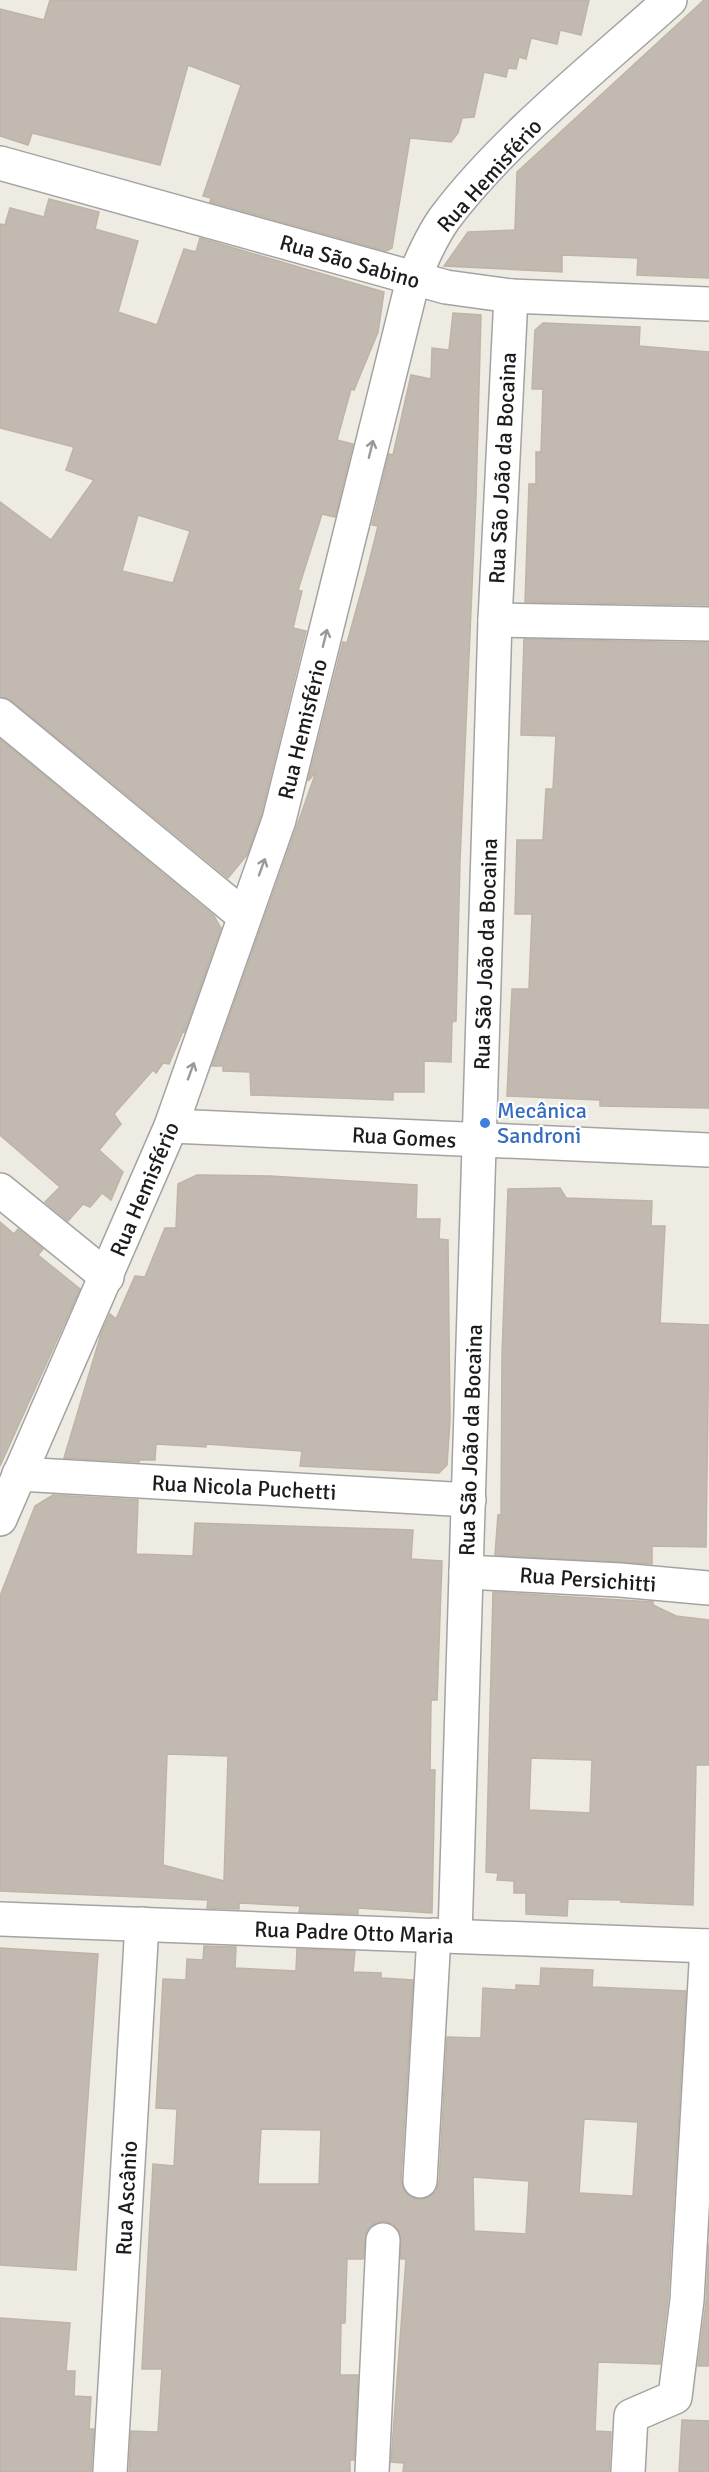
<svg xmlns="http://www.w3.org/2000/svg" width="709" height="2472" font-family="Signika,sans-serif">
	<rect width="100%" height="100%" fill="#edebe2"/>
	<g fill="#c2bab1" stroke="#bfb3a5" stroke-width="1.5" fill-rule="evenodd">
		<polygon points="50,0 589,0 581,35 560,30 557,44 531,38 526,59 519,57 516,69 508,68 506,77 484,72 474,117 462,118 458,133 451,142 410,138 392,248 386,251 210,202 211,198 203,196 241,85 188,65 160,165 32,133 28,145 0,136 0,9 44,20"/>
		<polygon points="704,0 709,0 709,278 637,275 638,258 562,255 562,272 444,266 468,232 515,230 517,172"/>
		<path d="M49 199 99 212 95 229 138 241 118 312 157 325 184 249 196 252 200 238 384 292 378 332 354 390 351 389 337 440 353 444 335 517 322 514 298 590 302 591 293 628 306 631 261 815 247 855 228 878 12 701 0 697V502L51 540 94 480 66 470 74 447 0 428V224L5 225 10 208 44 217ZM138 515 190 531 173 583 122 571Z"/>
		<polygon points="453,313 481,315 476,496 460,861 456,1021 452,1022 451,1062 424,1061 424,1092 393,1092 393,1100 251,1095 250,1072 223,1071 223,1066 212,1066 316,772 308,781 343,642 347,643 366,574 378,526 372,525 389,454 393,455 411,375 431,379 432,348 449,350"/>
		<polygon points="543,323 640,327 639,346 709,352 709,605 525,602 529,484 536,484 536,452 541,452 543,389 532,389 535,330"/>
		<polygon points="524,639 709,643 709,1108 600,1106 600,1100 507,1096 512,989 529,989 532,914 515,914 517,840 543,840 546,789 553,789 556,736 521,735"/>
		<polygon points="0,739 214,916 221,928 184,1033 184,1029 169,1064 163,1063 156,1073 153,1070 114,1114 121,1124 99,1150 123,1172 111,1200 102,1193 90,1207 83,1204 68,1221 45,1202 60,1187 0,1135"/>
		<polygon points="197,1175 270,1176 417,1185 416,1219 440,1219 439,1239 448,1240 450,1420 447,1465 439,1473 300,1466 302,1451 206,1444 206,1447 156,1444 155,1460 139,1460 139,1462 64,1458 101,1334 110,1314 116,1319 135,1276 145,1277 165,1228 176,1228 178,1184"/>
		<polygon points="560,1188 566,1198 652,1201 651,1226 665,1226 660,1323 709,1325 706,1547 652,1546 652,1564 495,1555 498,1515 501,1515 502,1355 508,1189"/>
		<polygon points="0,1222 14,1234 18,1229 43,1249 38,1255 80,1289 0,1466"/>
		<path d="M53 1495 138 1500 136 1554 193 1556 195 1523 413 1530 411 1559 442 1561 437 1700H431L430 1770H435L432 1913 358 1908V1914L299 1912 300 1906 239 1903V1909L207 1908 208 1900 0 1891V1596L35 1506ZM167 1754 228 1756 224 1881 163 1865Z"/>
		<path d="M493 1592 653 1602V1605L676 1616 709 1620V1765H696L693 1905 621 1902V1900L568 1899 567 1916 526 1914V1893H514V1881L497 1880 498 1873 486 1872ZM531 1758 592 1760 590 1813 529 1810Z"/>
		<path d="M204 1946 236 1947 235 1968 296 1971 297 1949 355 1951 353 1972 381 1973V1978L413 1980 401 2180 404 2190 409 2196 418 2200 429 2197 436 2191 439 2182 447 2037 481 2038 483 1988 516 1990V1985L540 1986 541 1968 593 1970 592 1987 686 1991 668 2298 660 2364 598 2362 595 2431 611 2432 609 2472H403L404 2463 391 2462 406 2259H401L399 2231 393 2224 383 2221 374 2224 367 2230 363 2259H347L345 2323H341L340 2375H358L354 2460H350V2472H129L131 2431 158 2432 162 2369H142L153 2164 174 2166 177 2109 156 2108 163 1979 186 1980 187 1959 203 1960ZM584 2119 638 2122 633 2196 579 2193ZM261 2129 321 2130 319 2184H258ZM473 2177 529 2181 526 2234 474 2231Z"/>
		<polygon points="0,1948 98,1954 76,2270 0,2265"/>
		<polygon points="709,2243 709,2366 698,2366 706,2302"/>
		<polygon points="0,2318 70,2323 66,2371 75,2371 74,2396 91,2397 89,2429 94,2429 91,2472 0,2472"/>
		<polygon points="682,2420 709,2421 709,2472 679,2472"/>
	</g>
	<g fill="none" stroke-linecap="round" stroke-linejoin="round">
		<g stroke="#a3a3a3" stroke-width="36">
			<g id="minor">
				<polyline points="0,163 446,287 511,296 709,304"/>
				<polyline points="495,620 709,624"/>
				<polyline points="0,715 244,916"/>
				<polyline points="171,1126 709,1150"/>
				<polyline points="0,1190 107,1277"/>
				<polyline points="19,1474 469,1500"/>
				<path d="M0 1519 171 1126 279 820 413 280C422 259 431 238 444 219 503 140 597 66 670 0"/>
				<polyline points="466,1572 620,1580 709,1588"/>
				<polyline points="0,1919 709,1946"/>
				<polyline points="455,1936 495,620 511,296"/>
				<polyline points="420,2181 434,1935"/>
				<polyline points="110,2472 142,1924"/>
				<polyline points="372,2472 383,2240"/>
				<polyline points="628,2472 631,2416 675,2397 687,2300 707,1946"/>
			</g>
		</g>
		<use href="#minor" stroke="#fff" stroke-width="33"/>
	</g>
	<defs><path id="oneway-shaft" d="M-6 0H5M1.5-3L5.5 0L1.5 3" fill="none" stroke-width="1.6" stroke-linecap="round" stroke-linejoin="round" transform="scale(1.5)"/></defs>
	<g stroke="#999">
		<use href="#oneway-shaft" transform="translate(371 449) rotate(-76)"/>
		<use href="#oneway-shaft" transform="translate(325 638) rotate(-76)"/>
		<use href="#oneway-shaft" transform="translate(262 867) rotate(-70)"/>
		<use href="#oneway-shaft" transform="translate(191 1071) rotate(-70)"/>
	</g>
	<circle fill="#3f7fe0" stroke="#fff" stroke-width="2" cx="485" cy="1123" r="6"/>
	<g text-anchor="middle" stroke-width="4.5" stroke-linejoin="round" paint-order="stroke">
		<g font-size="22" fill="#1c1c1c" stroke="#fff">
			<text transform="translate(489 175) rotate(-48)" y="8">Rua Hemisfério</text>
			<text transform="translate(350 261) rotate(16)" y="8">Rua São Sabino</text>
			<text transform="translate(502 468) rotate(-87)" y="8">Rua São João da Bocaina</text>
			<text transform="translate(302 729) rotate(-76)" y="8">Rua Hemisfério</text>
			<text transform="translate(485 954) rotate(-88)" y="8">Rua São João da Bocaina</text>
			<text transform="translate(404 1137) rotate(3)" y="8">Rua Gomes</text>
			<text transform="translate(144 1189) rotate(-67)" y="8">Rua Hemisfério</text>
			<text transform="translate(470 1440) rotate(-88)" y="8">Rua São João da Bocaina</text>
			<text transform="translate(244 1487) rotate(3)" y="8">Rua Nicola Puchetti</text>
			<text transform="translate(588 1579) rotate(4)" y="8">Rua Persichitti</text>
			<text transform="translate(354 1932) rotate(2)" y="8">Rua Padre Otto Maria</text>
			<text transform="translate(126 2198) rotate(-87)" y="8">Rua Ascânio</text>
		</g>
		<g font-size="22" fill="#366cbe" stroke="#fff" text-anchor="start">
			<text x="497" y="1118">Mecânica<tspan x="497" dy="25">Sandroni</tspan></text>
		</g>
	</g>
</svg>
